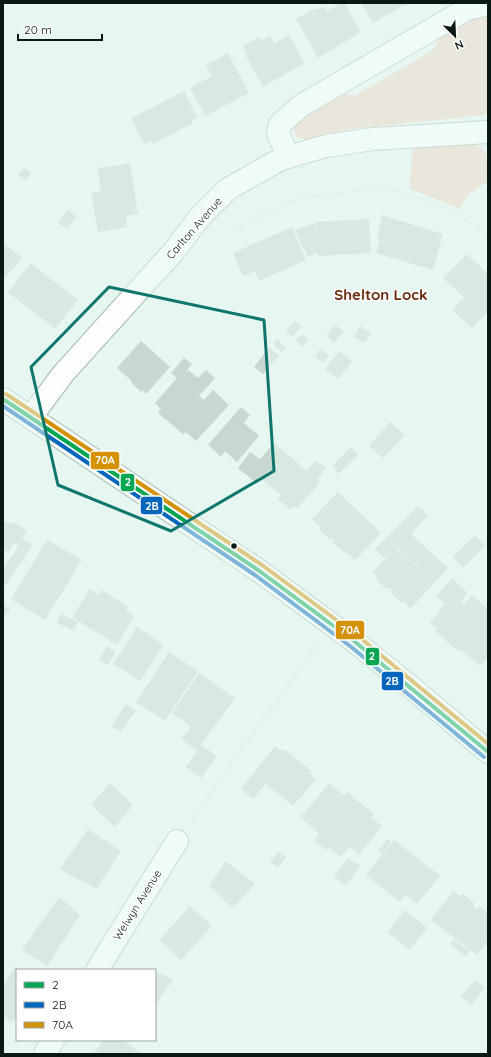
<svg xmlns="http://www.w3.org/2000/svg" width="491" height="1057" font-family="Quicksand,sans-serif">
	<rect width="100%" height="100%" fill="#e5f7f0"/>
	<g fill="#eed2c1">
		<polygon points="488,14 488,113 483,115 466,117 351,129 307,140 296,137 293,128 295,123 315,109 345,94 356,95 433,50 442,33 472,18"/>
		<path d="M468 142C491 148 488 159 488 181L469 194 459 208 410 189 412 148 436 143Z"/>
	</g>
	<g fill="#c7d7d1" fill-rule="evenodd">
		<polygon points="342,3 344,3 361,32 318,58 296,19 316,8 316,10 324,6 327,11"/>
		<polygon points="361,3 407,3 373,23"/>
		<polygon points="289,35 305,63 263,87 247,58 243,46 259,37 262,41 270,36 274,43 254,55"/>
		<polygon points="228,53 249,93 205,116 190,88 212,76 206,65"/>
		<polygon points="184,91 197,117 192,120 193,123 152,144 151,140 144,144 131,118"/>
		<polygon points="130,163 138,214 126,216 127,227 98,232 91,193 101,191 98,168"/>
		<polygon points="24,168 31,173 25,181 18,175"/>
		<polygon points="68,209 77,216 67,229 58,222"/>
		<polygon points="382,215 443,234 433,270 376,253 380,239 377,238"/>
		<polygon points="369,219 371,253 318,256 318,252 308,257 295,230 315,223 317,235 316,222"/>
		<polygon points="292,227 306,260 259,281 255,271 243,276 233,253"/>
		<polygon points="3,243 22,258 3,280"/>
		<polygon points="467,254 488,274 488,311 472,328 452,310 464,297 443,278"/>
		<polygon points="31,263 78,300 55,329 8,292"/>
		<polygon points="295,321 301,327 293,337 286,331"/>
		<polygon points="335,325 344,332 334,343 326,336"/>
		<polygon points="360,326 371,333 365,343 354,337"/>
		<polygon points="302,334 309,340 303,347 296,341"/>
		<polygon points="277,339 286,348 282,352 273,344"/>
		<polygon points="141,341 170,367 146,394 142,390 141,392 131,382 132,381 117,368"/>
		<polygon points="269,348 279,355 263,374 254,367"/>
		<polygon points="320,349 329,356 323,363 315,356"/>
		<polygon points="339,351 352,361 338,379 325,369"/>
		<polygon points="184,358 192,364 181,378 188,370 198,378 206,370 215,378 199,396 204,400 213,390 229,405 196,441 186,432 183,434 158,413 161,409 155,403 177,378 171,373"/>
		<polygon points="241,407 250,415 244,423 259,436 237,462 225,451 221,457 208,445"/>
		<polygon points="390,422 405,435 383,458 369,446"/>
		<polygon points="274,443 307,471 316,460 326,468 317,480 320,482 297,509 294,506 291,510 277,499 281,495 259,477 255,482 238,468 250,452 260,459"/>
		<polygon points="351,447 358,455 339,474 332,466"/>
		<polygon points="338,492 381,533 355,560 347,553 346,554 332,542 334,540 332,538 330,540 319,529 320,527 312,519"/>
		<path d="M418 506 428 515 411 534 448 568 411 608 403 601 401 602 390 592 392 590 388 587 387 589 376 580 378 578 372 573 392 551 384 558 375 549ZM390 541 418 567H417L395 547Z"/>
		<polygon points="6,521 12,524 13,522 27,530 20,542 23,539 32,545 3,589 3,569 19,546 14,543 8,552 3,549 3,522 5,523"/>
		<polygon points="475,535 485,546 463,568 453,557"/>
		<polygon points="47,540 82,560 45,620 11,599"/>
		<polygon points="452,578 468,593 461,601 464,604 472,595 488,609 488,657 480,666 461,650 459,652 435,631 437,629 430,623 445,604 436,596"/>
		<polygon points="90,589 99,595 102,590 128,607 126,610 134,616 117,645 72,617"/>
		<polygon points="3,605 10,609 3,619"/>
		<polygon points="61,614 78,622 74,631 57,623"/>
		<polygon points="137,627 164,645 140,681 113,664"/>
		<polygon points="107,646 116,652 108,665 99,660"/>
		<polygon points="169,652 198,671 165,721 136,702"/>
		<polygon points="199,673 235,698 201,745 217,756 201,778 186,767 198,751 181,739 191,727 172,713"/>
		<polygon points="126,704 136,710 121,732 111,726"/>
		<polygon points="275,746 282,751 284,749 311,771 309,773 316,779 293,806 265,784 253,799 241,789"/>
		<polygon points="110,783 133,805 115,827 91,805"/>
		<polygon points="329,783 344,796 347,792 374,814 371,818 382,826 359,855 350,847 341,857 329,848 327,850 314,841 319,834 300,816 306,811"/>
		<polygon points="88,829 121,851 96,889 60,869"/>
		<polygon points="387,839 391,842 382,854 378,851"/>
		<polygon points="394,840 440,876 417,904 406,895 400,902 366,875"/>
		<polygon points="278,852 286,857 278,868 270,862"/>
		<polygon points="348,858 360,866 346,886 334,877"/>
		<polygon points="226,861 255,884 233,908 209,886"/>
		<polygon points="453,891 460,896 463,894 475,904 473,907 477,909 479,906 488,913 488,940 477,955 431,920"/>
		<polygon points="59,897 80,915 47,966 22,950"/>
		<polygon points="190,906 212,926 181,960 159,940"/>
		<polygon points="405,910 427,928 410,950 387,932"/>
		<polygon points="454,939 470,951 465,957 450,944"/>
		<polygon points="15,966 21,970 17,970 17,1016 12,1023 3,1015 3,985"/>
		<polygon points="155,971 173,980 155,1006"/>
		<polygon points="475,980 485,987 471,1005 461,997"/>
		<polygon points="104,1040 124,1040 141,1054 93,1054"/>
	</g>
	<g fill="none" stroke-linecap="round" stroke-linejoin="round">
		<g stroke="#a9b8b2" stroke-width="24">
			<g id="minor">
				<polyline points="288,157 278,133 280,124 302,105 467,9 484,5 488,5"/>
				<polyline points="31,417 63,374 174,251 199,218 228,189 281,159 326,146 373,139 488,132"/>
				<polyline points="97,970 177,841"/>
				<polyline points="45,1054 53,1040"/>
			</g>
		</g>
		<g stroke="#a9b8b2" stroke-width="24">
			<polyline id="major" points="3,399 258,570 354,641 411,687 488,752"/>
		</g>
		<g stroke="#dbe0de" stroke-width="2.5" stroke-dasharray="2 3" stroke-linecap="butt">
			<polyline points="235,229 284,204 300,198 374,189 401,192 429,201 460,214 488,235"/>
			<polyline points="191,821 317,644"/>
		</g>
		<use href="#minor" stroke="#fbfefd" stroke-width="22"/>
		<use href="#major" stroke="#fbfefd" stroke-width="22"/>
		<g stroke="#fff" stroke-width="7">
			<polyline id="bus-1" points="3,399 258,570 354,641 488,752"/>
		</g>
		<g stroke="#fff" stroke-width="7">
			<polyline id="bus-2" points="3,406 255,575 350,646 484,757"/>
		</g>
		<g stroke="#fff" stroke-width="7">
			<polyline id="bus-3" points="6,394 262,565 358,636 488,744"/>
		</g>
		<use href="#bus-1" stroke="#00a651" stroke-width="4"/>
		<use href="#bus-2" stroke="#0065bd" stroke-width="4"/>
		<use href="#bus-3" stroke="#d39103" stroke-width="4"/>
	</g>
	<path d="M0 0H491V1057H0ZM109 287 264 320 274 471 171 531 58 485 31 367Z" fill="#e5f7f0" fill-opacity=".55" fill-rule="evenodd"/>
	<path fill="none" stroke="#0f766e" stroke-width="3" stroke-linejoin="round" d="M109 287 264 320 274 471 171 531 58 485 31 367Z"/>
	<circle fill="#0a1914" stroke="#fff" stroke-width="1.5" cx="234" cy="546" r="3.5"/>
	<g text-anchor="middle" stroke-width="3" stroke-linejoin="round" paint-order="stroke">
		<g font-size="11" fill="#0a1914" stroke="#fff">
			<text transform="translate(194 228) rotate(-49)" y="4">Carlton Avenue</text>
			<text transform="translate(137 905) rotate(-58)" y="4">Welwyn Avenue</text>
		</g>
		<g font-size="15" font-weight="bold" fill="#6b2b0c" stroke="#fff">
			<text x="381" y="300">Shelton Lock</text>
		</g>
	</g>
	<g stroke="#fff" stroke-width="1.5">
		<rect x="90" y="451" width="30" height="19" rx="4" fill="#d39103"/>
		<rect x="120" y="473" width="15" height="19" rx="4" fill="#00a651"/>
		<rect x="140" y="496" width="23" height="19" rx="4" fill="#0065bd"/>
		<rect x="335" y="620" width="30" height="20" rx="4" fill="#d39103"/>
		<rect x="365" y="647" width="15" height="19" rx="4" fill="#00a651"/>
		<rect x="381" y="671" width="23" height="20" rx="4" fill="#0065bd"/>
	</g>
	<g font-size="11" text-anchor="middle" font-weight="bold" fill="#fff">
		<text x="105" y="464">70A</text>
		<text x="128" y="486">2</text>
		<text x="152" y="510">2B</text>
		<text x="350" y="634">70A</text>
		<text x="372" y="660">2</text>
		<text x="392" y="685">2B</text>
	</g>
	<rect width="491" height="1057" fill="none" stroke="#0a1914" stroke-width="8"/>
	<rect x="16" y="969" width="140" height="72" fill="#ffffff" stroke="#9da3a1"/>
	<rect x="24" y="982" width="20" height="6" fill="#00a651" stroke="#9da3a1"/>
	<text x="52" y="989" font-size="12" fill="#0a1914">2</text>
	<rect x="24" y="1002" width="20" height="6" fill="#0065bd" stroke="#9da3a1"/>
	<text x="52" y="1009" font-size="12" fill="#0a1914">2B</text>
	<rect x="24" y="1022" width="20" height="6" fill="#d39103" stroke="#9da3a1"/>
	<text x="52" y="1029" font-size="12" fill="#0a1914">70A</text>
	<g transform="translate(455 36) rotate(156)" stroke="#ffffff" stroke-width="3" paint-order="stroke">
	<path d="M0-3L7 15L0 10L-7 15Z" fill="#0a1914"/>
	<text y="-6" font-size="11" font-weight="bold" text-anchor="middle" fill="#0a1914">N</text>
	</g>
	<path d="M18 34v6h84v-6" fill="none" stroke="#0a1914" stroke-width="2"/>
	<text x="24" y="34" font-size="12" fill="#0a1914" stroke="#ffffff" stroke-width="3" paint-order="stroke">20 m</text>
</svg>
